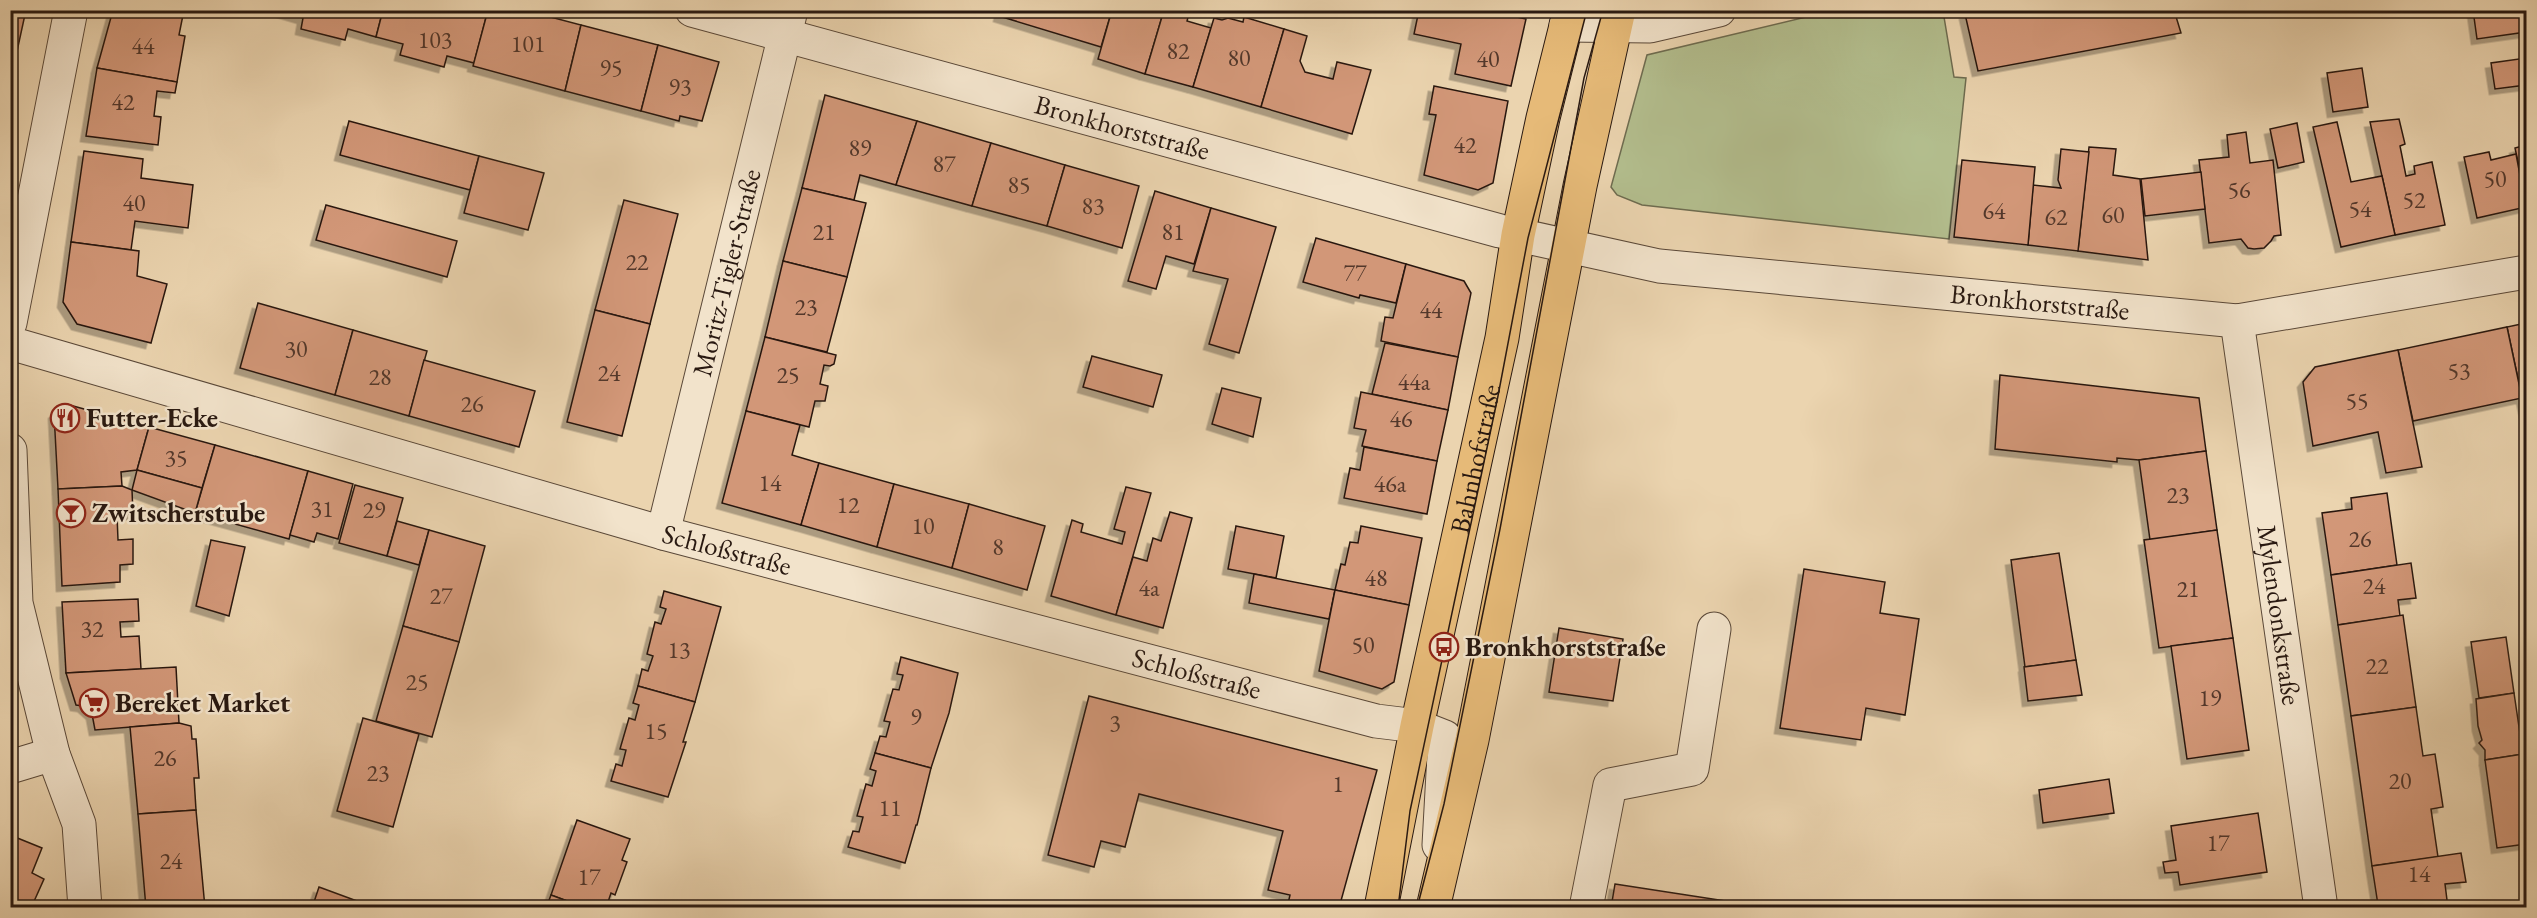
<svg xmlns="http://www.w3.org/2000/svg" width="2537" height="918" font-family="'EB Garamond',serif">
	<defs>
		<filter id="shadow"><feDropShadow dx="-5.5" dy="5.5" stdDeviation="0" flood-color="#0004"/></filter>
	</defs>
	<rect width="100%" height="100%" fill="#ebd4af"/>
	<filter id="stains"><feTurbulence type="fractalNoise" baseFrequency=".00333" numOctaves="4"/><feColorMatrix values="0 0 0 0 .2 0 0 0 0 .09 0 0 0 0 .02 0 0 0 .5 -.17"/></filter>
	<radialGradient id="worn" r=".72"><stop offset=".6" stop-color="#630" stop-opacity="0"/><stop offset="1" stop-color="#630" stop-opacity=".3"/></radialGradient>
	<polygon fill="#b3be8e" stroke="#6e6c50" stroke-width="1.5" points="1831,11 1943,11 1954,77 1966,78 1949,239 1642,205 1617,195 1611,187 1647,55"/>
	<g fill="#d29778" stroke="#291911" stroke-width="1.5" filter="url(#shadow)">
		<polygon points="10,10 26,10 14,65 10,64"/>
		<polygon points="113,10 184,10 179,35 185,36 177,82 97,68"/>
		<polygon points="276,10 383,10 376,37 348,29 345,40 301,29 303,18"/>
		<polygon points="383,10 488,10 474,63 447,56 444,67 400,55 403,44 376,37"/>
		<polygon points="488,10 524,10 581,25 565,91 473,66"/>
		<polygon points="1001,10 1112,10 1101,47 999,16"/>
		<polygon points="1112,10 1164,10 1145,74 1098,59"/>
		<polygon points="1164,10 1190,10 1187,21 1211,28 1193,87 1145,74"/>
		<polygon points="1419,10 1485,10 1526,19 1511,86 1455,74 1461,44 1414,34"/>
		<polygon points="1980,10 2174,10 2181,33 1978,71 1965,14"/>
		<polygon points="2473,10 2526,10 2526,32 2477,39"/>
		<polygon points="1244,17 1284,29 1261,107 1193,87 1214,18 1222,20 1228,18 1243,22"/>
		<polygon points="581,25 658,45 641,111 565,91"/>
		<polygon points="1284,29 1307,36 1300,61 1305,72 1333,79 1337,62 1371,70 1352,134 1261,107"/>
		<polygon points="658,45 719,62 702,121 680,116 679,121 641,111"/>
		<polygon points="2526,58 2526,85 2495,89 2491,63"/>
		<polygon points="97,68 177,82 175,93 157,91 154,116 161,117 158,145 86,136"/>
		<polygon points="2362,68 2368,107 2333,112 2327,73"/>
		<polygon points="1434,86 1508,101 1493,183 1478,190 1424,175 1436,115 1429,114"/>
		<polygon points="825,95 917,121 896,185 860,175 854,200 802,188"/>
		<polygon points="2399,119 2405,144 2400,146 2406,176 2415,174 2414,166 2432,162 2445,225 2395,235 2370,122"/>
		<polygon points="349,121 479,156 470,190 340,155"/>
		<polygon points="917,121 991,143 972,206 896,185"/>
		<polygon points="2337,122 2351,182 2382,176 2395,235 2341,247 2313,127"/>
		<polygon points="2297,123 2304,162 2278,168 2270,129"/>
		<polygon points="2246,132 2250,163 2273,160 2281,235 2274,236 2271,241 2264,248 2254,249 2248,248 2241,239 2209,243 2199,160 2229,157 2227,135"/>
		<polygon points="991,143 1065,165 1047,226 972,206"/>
		<polygon points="2526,145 2526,199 2515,148"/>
		<polygon points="2089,147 2116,149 2113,175 2140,179 2148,260 2078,251"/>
		<polygon points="2061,149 2089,152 2078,251 2028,245 2033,185 2061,188 2058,180"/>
		<polygon points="84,151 143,159 141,178 193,185 188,228 135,221 131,250 71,242"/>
		<polygon points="2489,152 2491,160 2516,154 2526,207 2477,218 2464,157"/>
		<polygon points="479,156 544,173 528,230 464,213"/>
		<polygon points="1962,160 2035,167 2028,245 1954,237"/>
		<polygon points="1065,165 1139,186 1122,248 1047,226"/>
		<polygon points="2201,172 2205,209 2145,216 2141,179"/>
		<polygon points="802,188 866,203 847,277 783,261"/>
		<polygon points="1155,191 1211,208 1194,264 1166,256 1156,289 1128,281"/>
		<polygon points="624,200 678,214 650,324 595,310"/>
		<polygon points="326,205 457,241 447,277 316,240"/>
		<polygon points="1211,208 1276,227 1239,353 1209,344 1228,279 1193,271"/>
		<polygon points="1316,238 1406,264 1396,303 1360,295 1359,298 1303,282"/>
		<polygon points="71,242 139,251 137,276 167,284 151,343 77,324 63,302"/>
		<polygon points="783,261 847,277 827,352 765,337"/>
		<polygon points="1406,264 1464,281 1471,293 1458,357 1381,341 1385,317 1393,318"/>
		<polygon points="258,303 353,330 335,395 240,368"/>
		<polygon points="595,310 650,324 622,436 567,422"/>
		<polygon points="2526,323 2526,416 2507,327"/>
		<polygon points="2507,327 2522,398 2413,421 2398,350"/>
		<polygon points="353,330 427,351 409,416 335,395"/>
		<polygon points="765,337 836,355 834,364 830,366 824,365 820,384 828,386 825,401 815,401 809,427 746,411"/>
		<polygon points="1385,343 1458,357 1448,410 1372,394"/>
		<polygon points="2398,350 2422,467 2386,473 2378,432 2313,446 2303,382 2315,367"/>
		<polygon points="1092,356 1162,375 1153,407 1083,387"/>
		<polygon points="424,360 535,391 519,447 409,416"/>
		<polygon points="2000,375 2199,398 2206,451 2139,460 2117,458 2117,462 1995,449"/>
		<polygon points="1222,388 1261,398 1253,437 1212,424"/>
		<polygon points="1361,392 1448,410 1437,461 1362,446 1366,430 1354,428"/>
		<polygon points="66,404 149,427 137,470 121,472 122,486 58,489 54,413"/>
		<polygon points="746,411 800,425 792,455 819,463 801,525 722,503"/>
		<polygon points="149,427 215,445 202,488 137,470"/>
		<polygon points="215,445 308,471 289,539 195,513"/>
		<polygon points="1364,447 1437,461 1427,514 1344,498 1350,468 1360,470"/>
		<polygon points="2206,451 2217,530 2150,540 2139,460"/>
		<polygon points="819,463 894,484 877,547 801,525"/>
		<polygon points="137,470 202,488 195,513 132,490"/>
		<polygon points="308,471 353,484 338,539 317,533 314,542 290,535"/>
		<polygon points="894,484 969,504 952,568 877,547"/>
		<polygon points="355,485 403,498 387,556 339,543"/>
		<polygon points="122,486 132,490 133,514 117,515 118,540 133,539 133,564 120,565 120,582 62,586 58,489"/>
		<polygon points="1126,487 1151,493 1116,615 1051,596 1072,520 1083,524 1081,532 1122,544 1125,532 1114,529"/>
		<polygon points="2387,493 2397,565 2331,575 2322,513 2352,509 2351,498"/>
		<polygon points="969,504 1045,526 1027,590 952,568"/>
		<polygon points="1170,512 1192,518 1163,628 1116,615 1133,557 1147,561 1153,538 1161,541"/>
		<polygon points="397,521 429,530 419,565 387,556"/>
		<polygon points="1236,526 1284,536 1276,578 1228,569"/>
		<polygon points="1361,526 1422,538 1409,605 1335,590 1341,564 1345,565 1350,542 1358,543"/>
		<polygon points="429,530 485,546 459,642 403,626"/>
		<polygon points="2217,530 2233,638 2159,648 2144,540"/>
		<polygon points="211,540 245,547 229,616 196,606"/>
		<polygon points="2059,553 2076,660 2025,667 2011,560"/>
		<polygon points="2411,563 2416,598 2398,600 2400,616 2338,625 2331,575"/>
		<polygon points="1804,569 1885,582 1880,613 1919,619 1905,715 1866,708 1861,740 1780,728"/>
		<polygon points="1254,574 1335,590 1329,619 1249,603"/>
		<polygon points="1335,590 1409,605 1394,682 1382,689 1319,671"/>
		<polygon points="664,591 721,607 695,702 638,686 642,669 648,671 653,656 647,654 655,622 661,624 666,609 660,607"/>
		<polygon points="138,599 139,621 120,622 121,637 139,636 141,669 66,673 62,602"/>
		<polygon points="2403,615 2416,707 2351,716 2338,625"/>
		<polygon points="403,626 459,642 432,737 376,721"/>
		<polygon points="1559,628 1623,639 1613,701 1549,692"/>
		<polygon points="2506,637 2514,693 2479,698 2471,642"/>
		<polygon points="2233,638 2249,750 2187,759 2171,646"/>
		<polygon points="901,657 958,673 949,713 931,768 875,753 880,736 886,737 890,722 884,721 893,689 899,690 903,675 897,674"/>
		<polygon points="2076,660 2082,695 2028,701 2024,667"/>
		<polygon points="176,667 179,723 95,730 92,714 83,706 76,705 66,673"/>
		<polygon points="638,686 695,702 683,742 686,742 668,797 611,781 616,764 622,766 626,750 620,749 629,718 635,720 639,705 633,703"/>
		<polygon points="2514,693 2523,754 2485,760 2485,750 2479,743 2482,740 2478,726 2476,699"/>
		<polygon points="1089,696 1377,770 1339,908 1287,908 1290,895 1268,890 1283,831 1139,794 1125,847 1101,841 1094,867 1048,855"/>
		<polygon points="2416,707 2423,756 2435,754 2443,807 2431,809 2438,857 2372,866 2351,716"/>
		<polygon points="363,718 419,734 393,827 337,811"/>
		<polygon points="179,723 191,726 192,739 196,739 199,778 194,778 196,810 138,814 130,727"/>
		<polygon points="875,753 931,768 917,825 916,825 905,863 848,847 853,831 859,832 863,817 857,816 866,784 872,786 876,771 870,769"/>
		<polygon points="2523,754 2526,780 2526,844 2497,848 2485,760"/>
		<polygon points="2109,779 2114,813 2043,823 2039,790"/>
		<polygon points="196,810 205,908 146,908 138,814"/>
		<polygon points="2258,813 2267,872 2180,885 2178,872 2165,873 2163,862 2176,860 2171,826"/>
		<polygon points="577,820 630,839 622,860 627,862 615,895 611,893 606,908 586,908 551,895"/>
		<polygon points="10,835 42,848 32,873 44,879 31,908 10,900"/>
		<polygon points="2461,853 2466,882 2445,884 2448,908 2375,908 2378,905 2372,866"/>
		<polygon points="1615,884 1771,908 1611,908"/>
		<polygon points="319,887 376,908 312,908"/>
		<polygon points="551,895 586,908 546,908"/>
	</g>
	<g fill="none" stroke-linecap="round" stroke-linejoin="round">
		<g stroke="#5a4838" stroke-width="35">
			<g id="minor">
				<path id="s1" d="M692 10 1500 231 1659 266 2237 321 2526 272"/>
				<polyline points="1566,25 1650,26 1719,10"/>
				<path id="s2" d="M2237 321 2321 908"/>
				<polyline points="10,323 71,10"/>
				<path id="s3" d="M10 343 663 533 1376 721 1417 726 1445 737 1439 845"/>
				<polyline points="10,450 16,603 53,754 79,824 85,908"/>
				<path id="s4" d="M663 533 791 10"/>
				<polyline points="10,767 53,754"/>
				<polyline points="1586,908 1610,785 1692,769 1714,629"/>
			</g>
		</g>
		<g stroke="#291911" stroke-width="35">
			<g id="major">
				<path id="s5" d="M1381 908 1417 726 1502 338 1518 235 1543 118 1570 10"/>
				<polyline points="1433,908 1472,740 1580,186 1619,10"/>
			</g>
		</g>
		<use href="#minor" stroke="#f2e3cb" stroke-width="33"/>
		<use href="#major" stroke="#e6ba78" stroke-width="33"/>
		<g stroke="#291911" stroke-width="1.5">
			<polyline points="1398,908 1410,811 1498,396 1528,238 1587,10"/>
			<polyline points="1417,908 1444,804 1500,529 1584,78 1603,10"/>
		</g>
	</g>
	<defs>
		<g id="restaurant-ring" transform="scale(1.5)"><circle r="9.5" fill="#f2e3cb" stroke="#8f2418" stroke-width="1.5"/><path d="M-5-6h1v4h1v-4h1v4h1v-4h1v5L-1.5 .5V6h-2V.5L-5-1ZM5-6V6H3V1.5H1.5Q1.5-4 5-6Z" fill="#8f2418"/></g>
		<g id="bar-ring" transform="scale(1.5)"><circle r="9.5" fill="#f2e3cb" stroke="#8f2418" stroke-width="1.5"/><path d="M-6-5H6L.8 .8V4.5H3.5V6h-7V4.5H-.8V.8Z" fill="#8f2418"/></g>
		<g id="bus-ring" transform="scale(1.5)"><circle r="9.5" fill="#f2e3cb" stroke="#8f2418" stroke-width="1.5"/><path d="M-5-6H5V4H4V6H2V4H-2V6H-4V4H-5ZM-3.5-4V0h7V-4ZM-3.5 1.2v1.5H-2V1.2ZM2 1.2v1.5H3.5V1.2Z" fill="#8f2418"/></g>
		<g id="supermarket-ring" transform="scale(1.5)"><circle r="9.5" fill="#f2e3cb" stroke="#8f2418" stroke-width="1.5"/><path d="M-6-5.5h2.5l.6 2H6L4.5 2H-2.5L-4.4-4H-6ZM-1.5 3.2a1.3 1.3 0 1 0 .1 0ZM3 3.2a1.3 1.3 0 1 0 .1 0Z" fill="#8f2418"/></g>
	</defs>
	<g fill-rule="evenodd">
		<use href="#restaurant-ring" x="65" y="418"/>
		<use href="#bar-ring" x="71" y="513"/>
		<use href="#bus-ring" x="1444" y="647"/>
		<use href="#supermarket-ring" x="94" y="703"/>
	</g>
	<g text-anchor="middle" stroke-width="5" stroke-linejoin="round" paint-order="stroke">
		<g font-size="24" fill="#53382b">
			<text x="435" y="48">103</text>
			<text x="528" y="52">101</text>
			<text x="143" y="54">44</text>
			<text x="1178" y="59">82</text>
			<text x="1239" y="66">80</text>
			<text x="1488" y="67">40</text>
			<text x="611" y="76">95</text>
			<text x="680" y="95">93</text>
			<text x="123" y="110">42</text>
			<text x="1465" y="153">42</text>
			<text x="860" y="156">89</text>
			<text x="944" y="172">87</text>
			<text x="2495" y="187">50</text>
			<text x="1019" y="193">85</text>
			<text x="2239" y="198">56</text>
			<text x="2414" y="208">52</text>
			<text x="134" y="211">40</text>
			<text x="1093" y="214">83</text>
			<text x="2360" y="217">54</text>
			<text x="1994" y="219">64</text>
			<text x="2113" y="223">60</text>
			<text x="2056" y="225">62</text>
			<text x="824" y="240">21</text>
			<text x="1173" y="240">81</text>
			<text x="637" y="270">22</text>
			<text x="1355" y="281">77</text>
			<text x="806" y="315">23</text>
			<text x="1431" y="318">44</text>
			<text x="296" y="357">30</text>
			<text x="2459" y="379">53</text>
			<text x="609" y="381">24</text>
			<text x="788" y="383">25</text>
			<text x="380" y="385">28</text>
			<text x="1414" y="390">44a</text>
			<text x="2357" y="409">55</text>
			<text x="472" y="412">26</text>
			<text x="1401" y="427">46</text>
			<text x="176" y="466">35</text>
			<text x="770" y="491">14</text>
			<text x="1390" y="492">46a</text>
			<text x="2178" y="503">23</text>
			<text x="848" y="513">12</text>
			<text x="322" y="517">31</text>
			<text x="374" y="518">29</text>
			<text x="923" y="534">10</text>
			<text x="2360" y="547">26</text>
			<text x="998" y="555">8</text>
			<text x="1376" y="586">48</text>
			<text x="2374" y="594">24</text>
			<text x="1149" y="596">4a</text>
			<text x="2188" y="597">21</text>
			<text x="441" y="604">27</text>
			<text x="92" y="637">32</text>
			<text x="1363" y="653">50</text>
			<text x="679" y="658">13</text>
			<text x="2377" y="674">22</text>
			<text x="417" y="690">25</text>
			<text x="2210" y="706">19</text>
			<text x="916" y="725">9</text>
			<text x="1115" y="731">3</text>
			<text x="656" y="739">15</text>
			<text x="165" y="766">26</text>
			<text x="378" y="781">23</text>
			<text x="2400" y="789">20</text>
			<text x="1338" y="792">1</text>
			<text x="890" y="816">11</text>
			<text x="2218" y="851">17</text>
			<text x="171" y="869">24</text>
			<text x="2419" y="882">14</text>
			<text x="589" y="885">17</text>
		</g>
		<g font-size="27" fill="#291911" stroke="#f2e3cb">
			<text dy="9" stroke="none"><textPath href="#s1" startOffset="446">Bronkhorststraße</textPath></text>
			<text dy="9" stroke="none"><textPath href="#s4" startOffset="268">Moritz-Tigler-Straße</textPath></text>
			<text dy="9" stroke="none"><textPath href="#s1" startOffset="1383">Bronkhorststraße</textPath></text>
			<text dy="9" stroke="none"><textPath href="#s5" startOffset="459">Bahnhofstraße</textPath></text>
			<text dy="9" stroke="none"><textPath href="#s3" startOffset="746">Schloßstraße</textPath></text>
			<text dy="9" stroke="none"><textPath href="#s2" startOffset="297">Mylendonkstraße</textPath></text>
			<text dy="9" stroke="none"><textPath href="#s3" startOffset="1232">Schloßstraße</textPath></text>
		</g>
		<g font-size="27" font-weight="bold" fill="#291911" stroke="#f2e3cb" text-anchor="start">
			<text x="86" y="427">Futter-Ecke</text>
			<text x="92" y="522">Zwitscherstube</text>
			<text x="1465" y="656">Bronkhorststraße</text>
			<text x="115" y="712">Bereket Market</text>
		</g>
	</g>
	<rect width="2537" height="918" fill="none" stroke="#ebd4af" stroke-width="36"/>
	<rect x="12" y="12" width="2513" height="894" fill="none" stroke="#291911" stroke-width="3"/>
	<rect x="18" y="18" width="2501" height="882" fill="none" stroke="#291911" stroke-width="1.5"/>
	<rect width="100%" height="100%" filter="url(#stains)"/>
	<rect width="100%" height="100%" fill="url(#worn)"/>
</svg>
